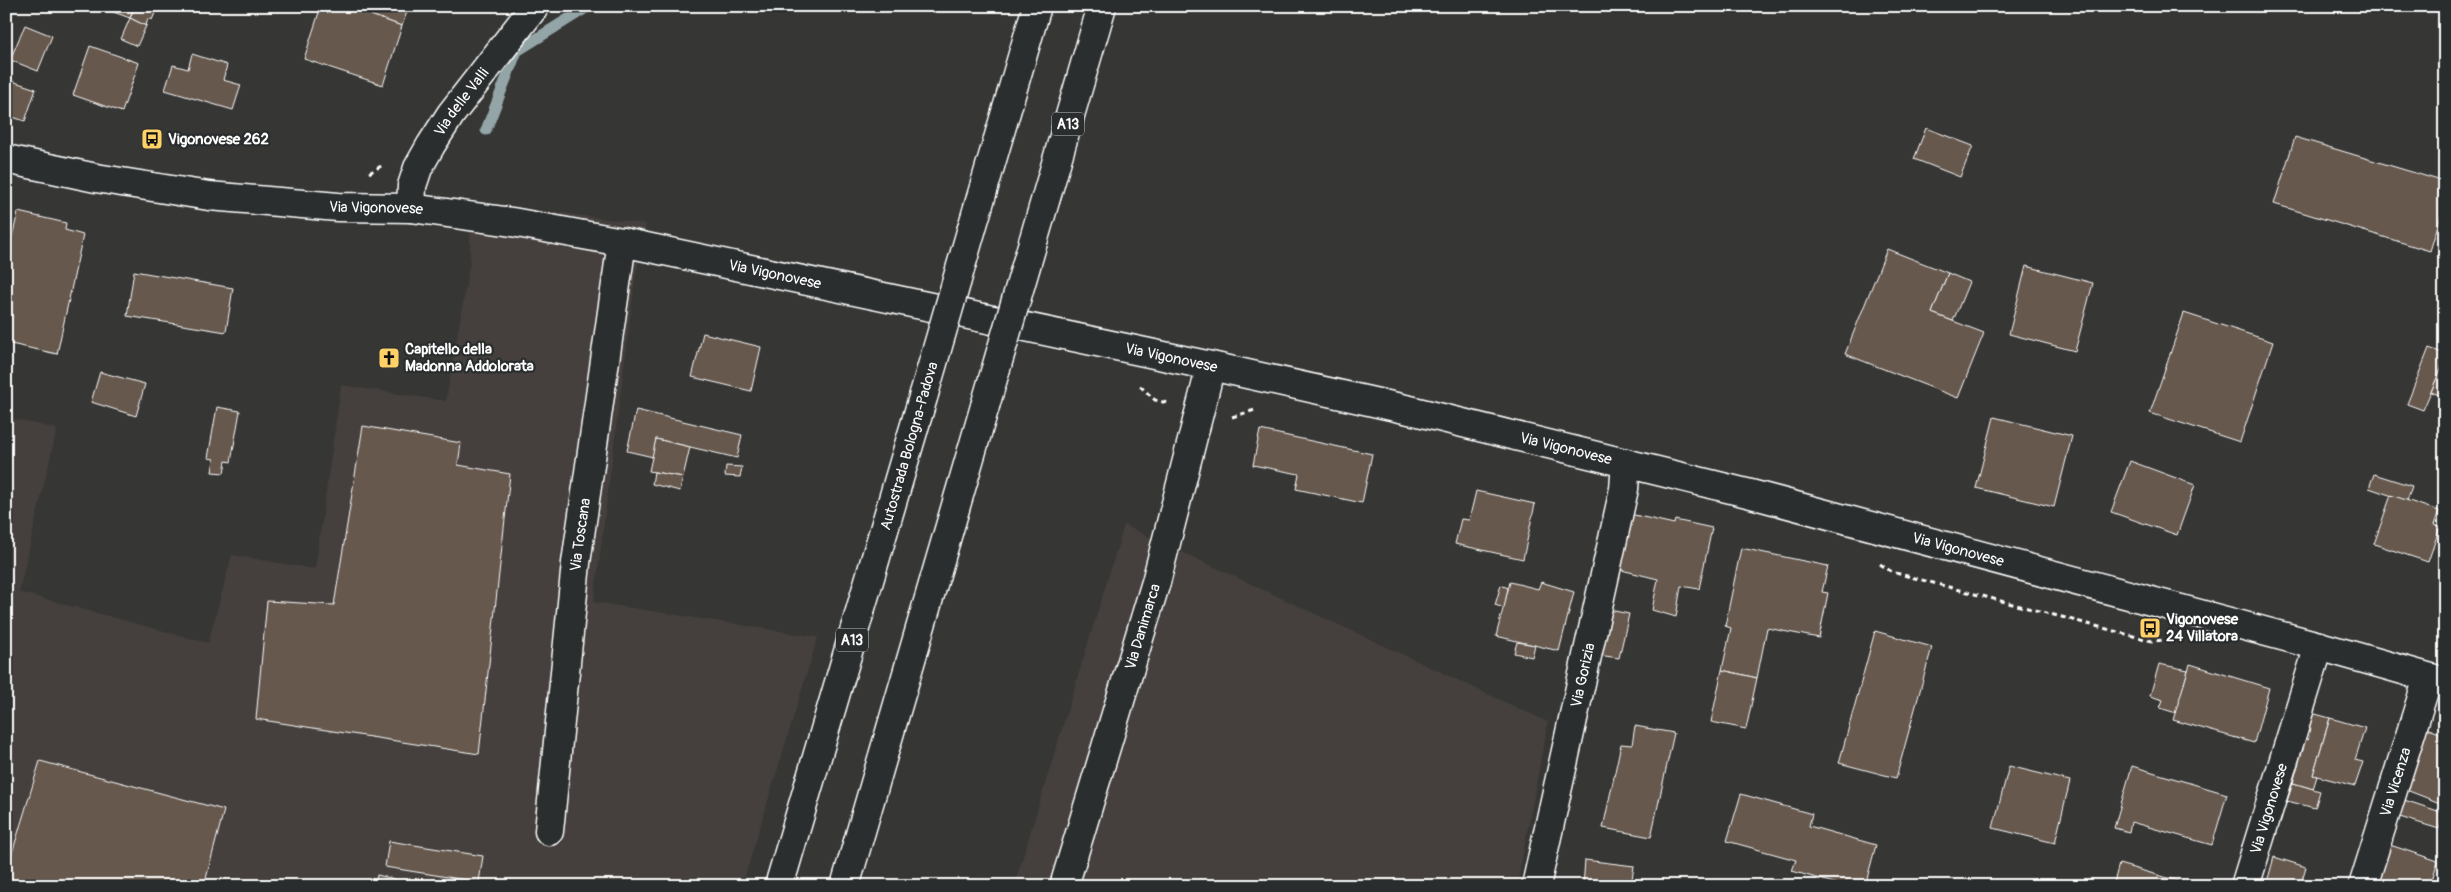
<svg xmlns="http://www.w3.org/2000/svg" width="2451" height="892" font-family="Pangolin,sans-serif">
	<rect width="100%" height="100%" fill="#363634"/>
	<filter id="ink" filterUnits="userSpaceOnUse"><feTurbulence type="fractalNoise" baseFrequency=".02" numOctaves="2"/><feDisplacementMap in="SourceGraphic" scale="10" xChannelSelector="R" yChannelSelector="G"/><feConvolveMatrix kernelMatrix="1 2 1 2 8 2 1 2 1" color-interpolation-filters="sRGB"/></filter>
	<g filter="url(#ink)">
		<g fill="#44403c">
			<polygon points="470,201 646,224 635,280 594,602 818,637 742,886 6,886 6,417 57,429 19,592 208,643 232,555 315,569 341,385 446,401 470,261"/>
			<polygon points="1124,525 1548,722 1517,886 1014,886"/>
		</g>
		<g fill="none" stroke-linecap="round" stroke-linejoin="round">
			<polyline stroke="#93a5a7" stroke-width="11" points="486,130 517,51 589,6"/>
		</g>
		<g fill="#66584d" stroke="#fff">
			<polygon points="47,6 60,6 57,11"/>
			<polygon points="97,6 135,6 130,18"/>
			<polygon points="135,6 158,6 152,20 148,18 146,26 130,18"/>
			<polygon points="321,6 373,6 371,15 402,26 383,85 304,59"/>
			<polygon points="373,6 409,6 402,26 371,15"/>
			<polygon points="130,18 146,26 137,46 121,39"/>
			<polygon points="25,25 52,36 38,71 10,60"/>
			<polygon points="90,46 139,63 122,112 73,95"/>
			<polygon points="192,54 227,65 223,80 241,85 233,110 165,90 173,65 188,69"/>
			<polygon points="6,79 36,89 25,121 6,115"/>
			<polygon points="1926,128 1973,146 1960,177 1914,159"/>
			<polygon points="2295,137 2445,182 2445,202 2430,251 2274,204"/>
			<polygon points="18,212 66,223 65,230 83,235 57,354 6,343 6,262"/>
			<polygon points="1887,249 1948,273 1932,313 1984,333 1958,398 1845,354"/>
			<polygon points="2026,266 2093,283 2075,351 2009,334"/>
			<polygon points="134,271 233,288 226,332 127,316"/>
			<polygon points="1948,273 1969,282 1953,321 1932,313"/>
			<polygon points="2184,313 2273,342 2240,442 2150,413"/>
			<polygon points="703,333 761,347 751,391 692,377"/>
			<polygon points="2429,348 2445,354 2445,359 2423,410 2407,404"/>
			<polygon points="2445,359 2445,397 2431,392"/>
			<polygon points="100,372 145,384 136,416 91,402"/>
			<polygon points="217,407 240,411 231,462 226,461 224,473 212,472 214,459 208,458"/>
			<polygon points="636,410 742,435 737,458 656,439 653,457 627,451"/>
			<polygon points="1994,417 2072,436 2054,507 1976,488"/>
			<polygon points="363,426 461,443 458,465 510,474 479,754 256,719 267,601 334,605"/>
			<polygon points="1260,430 1372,454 1362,503 1296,489 1299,474 1253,465"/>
			<polygon points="656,439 690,447 683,477 649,471"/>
			<polygon points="2130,461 2195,485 2177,535 2111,512"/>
			<polygon points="726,466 742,467 740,477 725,476"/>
			<polygon points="654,472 683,477 680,491 652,484"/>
			<polygon points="2374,474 2412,486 2407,501 2369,488"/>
			<polygon points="1476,491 1535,504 1523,559 1455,544 1461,519 1469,520"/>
			<polygon points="2391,495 2439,511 2434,525 2440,527 2428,562 2374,544"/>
			<polygon points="1621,512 1674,524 1675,520 1712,528 1699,589 1681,586 1676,617 1652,610 1658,579 1609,567"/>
			<polygon points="1741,548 1828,566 1822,592 1828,593 1819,638 1767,628 1757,678 1722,670 1731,628 1725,626"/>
			<polygon points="1510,582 1538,589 1541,582 1574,592 1559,651 1496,636"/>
			<polygon points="1501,585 1508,588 1504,608 1495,605"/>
			<polygon points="1600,608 1629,614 1619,658 1591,654"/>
			<polygon points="1875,631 1932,647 1896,778 1839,763"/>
			<polygon points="1517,642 1535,645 1532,657 1514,653"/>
			<polygon points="2159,664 2188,670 2176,713 2160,708 2163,700 2150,696"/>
			<polygon points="2190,664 2269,688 2254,743 2173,720"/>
			<polygon points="1722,670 1757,678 1746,729 1711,722"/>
			<polygon points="2308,712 2330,718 2313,775 2317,776 2313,789 2293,783 2305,739 2308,740 2311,728 2304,726"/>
			<polygon points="2330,718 2365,728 2355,760 2363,762 2355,786 2313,775"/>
			<polygon points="2418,725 2445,735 2445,805 2396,786"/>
			<polygon points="1635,726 1674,733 1651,837 1603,828 1621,744 1632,745"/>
			<polygon points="40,761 224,810 204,886 6,886 6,873"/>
			<polygon points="2009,766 2070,781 2055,843 1993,828"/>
			<polygon points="2132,766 2227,794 2212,845 2131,822 2129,832 2114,828"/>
			<polygon points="2293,783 2320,791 2315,808 2287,801"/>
			<polygon points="1741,794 1812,814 1809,826 1876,845 1865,886 1844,886 1792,871 1796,860 1727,841"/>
			<polygon points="2395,797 2444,813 2439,829 2390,814"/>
			<polygon points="389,841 483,856 479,882 385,867"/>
			<polygon points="2381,842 2438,861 2430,886 2368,886"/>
			<polygon points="2274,857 2306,867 2300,886 2266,886"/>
			<polygon points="1585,860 1634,866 1631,886 1583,886"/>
			<polygon points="2119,864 2196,886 2113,886"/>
			<polygon points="377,875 398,880 397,886 375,886"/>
			<polygon points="398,880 433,886 397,886"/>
		</g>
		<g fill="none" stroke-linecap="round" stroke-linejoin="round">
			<g stroke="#fff" stroke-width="31">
				<g id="street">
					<path id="s1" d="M411 208 412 186 418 168 431 145 451 114 535 6"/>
					<path id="s2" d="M549 831 576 563 622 242"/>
					<path id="s3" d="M1064 886 1156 582 1211 366"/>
					<path id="s4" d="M1536 886 1624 489 1626 463"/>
					<path id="s5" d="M2245 886 2319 646"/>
					<path id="s6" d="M2363 886 2428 678"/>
				</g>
			</g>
			<g stroke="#fff" stroke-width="31">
				<g id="secondary">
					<path id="s7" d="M6 159 96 178 209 196 338 207 411 208 512 222 622 242 1211 366 1414 411 1751 494 2319 646 2445 682"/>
				</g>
			</g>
			<g stroke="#fff" stroke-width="31">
				<g id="highway">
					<polyline points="972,228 1037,6"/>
					<polyline points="1033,242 1102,6"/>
					<polyline points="779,886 924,394"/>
					<polyline points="845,886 985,406"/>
				</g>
			</g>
			<g stroke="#fff" stroke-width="3" stroke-dasharray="5 4" stroke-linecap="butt">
				<polyline points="369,173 383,165"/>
				<polyline points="1140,386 1155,400 1167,403"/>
				<polyline points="1232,417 1255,410"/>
				<polyline points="1880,564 1892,572 2152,641 2165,640"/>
			</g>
			<use href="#street" stroke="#2a2d2e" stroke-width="28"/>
			<use href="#secondary" stroke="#2a2d2e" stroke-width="28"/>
			<use href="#highway" stroke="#2a2d2e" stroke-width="28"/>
			<g stroke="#fff" stroke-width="31" stroke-linecap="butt">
				<g id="highway-bridge">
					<polyline points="924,394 972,228"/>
					<polyline points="985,406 1033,242"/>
				</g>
			</g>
			<use href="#highway-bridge" stroke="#2a2d2e" stroke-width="28"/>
		</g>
	</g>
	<defs>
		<g id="bus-square" transform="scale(1.125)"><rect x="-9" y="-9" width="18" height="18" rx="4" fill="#ffd166" stroke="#2a2d2e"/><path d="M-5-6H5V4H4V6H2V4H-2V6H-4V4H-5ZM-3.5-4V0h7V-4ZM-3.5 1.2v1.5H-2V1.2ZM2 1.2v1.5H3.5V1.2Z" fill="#111"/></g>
		<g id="church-square" transform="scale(1.125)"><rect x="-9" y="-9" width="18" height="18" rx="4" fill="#ffd166" stroke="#2a2d2e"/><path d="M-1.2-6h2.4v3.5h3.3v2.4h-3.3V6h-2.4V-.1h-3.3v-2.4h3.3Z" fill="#111"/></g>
	</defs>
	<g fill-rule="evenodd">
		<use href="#bus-square" x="152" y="139"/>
		<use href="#church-square" x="389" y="358"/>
		<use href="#bus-square" x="2150" y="628"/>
	</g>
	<g text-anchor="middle" stroke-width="4.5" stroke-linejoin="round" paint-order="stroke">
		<g fill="#2a2d2e" stroke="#bfc0c0" stroke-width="1">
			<rect x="1052" y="112.5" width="32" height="23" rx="4"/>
			<rect x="836" y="628.5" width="32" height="23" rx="4"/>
		</g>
		<g font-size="14" font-weight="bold" fill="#fff">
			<text x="1068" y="129">A13</text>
			<text x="852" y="645">A13</text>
		</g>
		<g font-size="15" fill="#fff" stroke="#2a2d2e">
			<text dy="5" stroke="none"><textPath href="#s1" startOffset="120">Via delle Valli</textPath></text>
			<text dy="5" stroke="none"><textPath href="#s7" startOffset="374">Via Vigonovese</textPath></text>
			<text dy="5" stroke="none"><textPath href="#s7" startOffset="779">Via Vigonovese</textPath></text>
			<text dy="5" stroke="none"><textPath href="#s7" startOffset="1184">Via Vigonovese</textPath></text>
			<text transform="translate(909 446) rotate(-74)" y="5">Autostrada Bologna-Padova</text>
			<text dy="5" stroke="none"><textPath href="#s7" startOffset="1589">Via Vigonovese</textPath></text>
			<text dy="5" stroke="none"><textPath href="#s2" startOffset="298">Via Toscana</textPath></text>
			<text dy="5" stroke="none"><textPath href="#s7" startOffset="1994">Via Vigonovese</textPath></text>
			<text dy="5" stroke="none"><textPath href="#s3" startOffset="271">Via Danimarca</textPath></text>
			<text dy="5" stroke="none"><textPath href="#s4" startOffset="216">Via Gorizia</textPath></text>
			<text dy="5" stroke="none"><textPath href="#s6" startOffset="109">Via Vicenza</textPath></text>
			<text dy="5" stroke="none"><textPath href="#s5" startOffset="81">Via Vigonovese</textPath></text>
		</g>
		<g font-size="15" font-weight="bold" fill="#fff" stroke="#2a2d2e" text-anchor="start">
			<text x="168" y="144">Vigonovese 262</text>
			<text x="405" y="354">Capitello della<tspan x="405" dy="17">Madonna Addolorata</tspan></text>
			<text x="2166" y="624">Vigonovese<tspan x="2166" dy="17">24 Villatora</tspan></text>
		</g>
	</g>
	<rect width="2451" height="892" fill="none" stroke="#2a2d2e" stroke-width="25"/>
	<rect x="12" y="12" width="2426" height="867" fill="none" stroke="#fff" stroke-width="2" filter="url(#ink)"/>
</svg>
